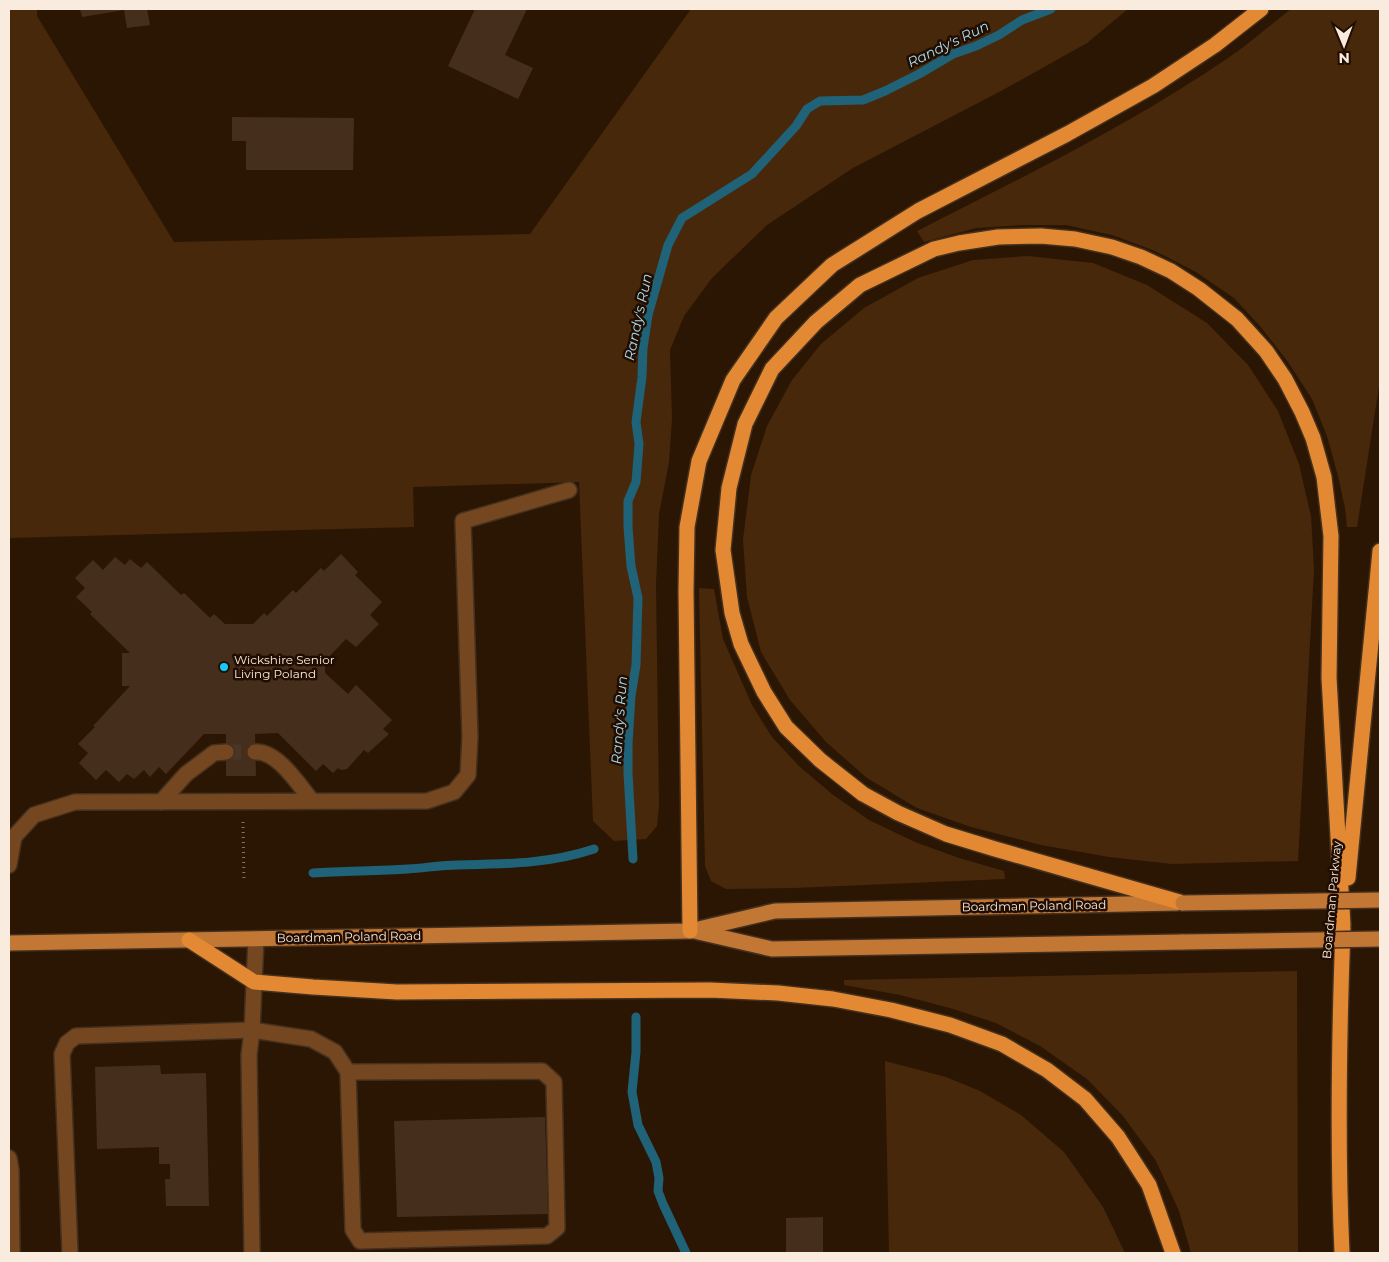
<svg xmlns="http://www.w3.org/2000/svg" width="1389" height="1262" font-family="Montserrat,sans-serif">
	<rect width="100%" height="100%" fill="#2b1604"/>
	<g fill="#48280a">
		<polygon points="9,9 37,9 37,16 174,242 530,234 691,9 1128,9 1087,43 1001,91 853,168 767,225 712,278 684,316 670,350 672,419 669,462 659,514 656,584 659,806 657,826 646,839 614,841 593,821 579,482 413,487 414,527 9,538"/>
		<path d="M1291 9H1380V380L1357 527H1347L1345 508 1338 476 1327 436 1312 399 1288 362 1260 326 1234 298 1196 272 1155 251 1112 235 1066 225H1020L976 228 924 242 917 231C1023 177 1130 125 1228 58 1250 43 1270 25 1291 9Z"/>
		<polygon points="1028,256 1093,263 1147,285 1207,323 1248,365 1278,411 1299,464 1311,516 1314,570 1298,861 1172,864 1109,857 1041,845 971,827 917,808 867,778 826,742 790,700 761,652 747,597 743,540 751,475 767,426 792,380 821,344 864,308 918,278 973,260"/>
		<polygon points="699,588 714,589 723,639 752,705 772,737 799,766 832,794 869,820 915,842 959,858 1004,871 1005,879 794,888 726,889 711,881 705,866"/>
		<polygon points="1297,971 1298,1253 1191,1253 1179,1211 1156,1161 1123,1116 1087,1079 1040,1046 996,1023 950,1008 900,995 844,985 844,980"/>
		<polygon points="885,1061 946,1077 980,1091 1021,1115 1064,1152 1103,1207 1125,1253 889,1253"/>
	</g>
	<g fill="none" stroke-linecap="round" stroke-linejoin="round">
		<g stroke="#206277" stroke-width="9">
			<polyline points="633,859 628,773 628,744 631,696 636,665 638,598 631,566 628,527 628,501 636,482 639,444 636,422 642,377 643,348 648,315 668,245 682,218 752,174 796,126 807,109 820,101 863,100 885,91 919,74 953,54 976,46 999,35 1022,20 1051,9"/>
			<path d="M313 873C345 871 377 871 408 869 425 868 441 865 458 865 505 864 549 864 594 849"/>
			<polyline points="636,1017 636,1052 632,1092 638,1125 656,1162 659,1178 658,1191 663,1204 686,1253"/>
		</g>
	</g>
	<g fill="#462e1c">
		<polygon points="80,9 147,9 150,25 127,28 124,10 82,17"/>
		<polygon points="475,9 527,9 505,55 533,68 518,99 448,66"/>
		<polygon points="232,117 354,118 353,170 246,170 246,141 232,141"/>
		<polygon points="341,554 358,572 355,575 382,602 370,615 379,624 356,647 346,639 325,661 325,673 348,694 356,685 392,720 383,729 389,734 368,753 364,750 347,769 341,770 338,768 333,773 323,764 316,771 278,733 255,734 256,776 226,776 226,734 204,734 166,774 159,767 150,777 144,770 134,779 127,774 119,782 106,770 96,780 79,763 88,753 78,744 95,727 93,726 130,686 122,686 122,653 130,653 90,614 92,612 76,597 85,588 75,578 93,560 103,570 115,557 125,565 130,559 141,568 147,562 181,595 184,593 210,618 214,614 225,624 253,624 264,613 267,616 293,590 296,593 321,568 324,571"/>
		<polygon points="160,1065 161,1074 206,1073 209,1206 166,1206 165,1179 170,1179 170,1164 159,1164 159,1147 97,1149 95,1067"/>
		<polygon points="545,1117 548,1214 397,1217 394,1121"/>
		<polygon points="823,1217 823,1253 786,1253 786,1218"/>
	</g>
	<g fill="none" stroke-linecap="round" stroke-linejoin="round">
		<polyline stroke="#4a3625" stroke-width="15" stroke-dasharray="15 8" stroke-linecap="butt" points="226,752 255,752"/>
		<g stroke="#44301e" stroke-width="18">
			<g id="minor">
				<path d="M255 752C277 750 299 785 312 801"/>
				<polyline points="161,802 186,774 214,753 226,752"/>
				<polyline points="9,865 14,837 34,815 75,802 427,801 454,792 468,775 470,737 463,521 569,490"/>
				<polyline points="9,1158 11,1170 12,1253"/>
				<polyline points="70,1253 62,1054 67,1043 76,1036 252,1030 311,1039 335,1052 348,1072 353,1230 360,1241 547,1236 557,1228 554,1082 542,1071 348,1072"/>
				<polyline points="252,1253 249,1055 252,1030 256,939"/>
			</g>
		</g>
		<g stroke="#44301e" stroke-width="18">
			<g id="major">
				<polyline points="694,931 772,949 1183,942"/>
				<polyline points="9,943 690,931 775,911 1177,903"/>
			</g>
		</g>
		<g stroke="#44301e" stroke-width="18">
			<g id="highway">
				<polyline points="1348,878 1380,551"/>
				<polyline points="1183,903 995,849 946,834 898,813 863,794 820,760 786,727 764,692 741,644 732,613 723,550 729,488 745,424 772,369 816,322 860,285 934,249 959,243 998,237 1041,236 1075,239 1112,247 1141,257 1171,271 1199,289 1237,319 1266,351 1285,379 1302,412 1313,438 1324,477 1331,536 1329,678 1343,925"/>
				<polyline points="690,931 686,591 687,527 699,461 733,380 776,318 832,265 918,211 1067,134 1153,86 1215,45 1261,9"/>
				<polyline points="189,940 254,982 313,987 397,992 710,990 778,993 833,999 891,1010 950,1025 1002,1044 1047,1070 1085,1099 1118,1137 1149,1185 1173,1253"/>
				<path d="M1342 1253C1337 1145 1339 1036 1343 928"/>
			</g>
		</g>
		<polyline stroke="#857364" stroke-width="3" stroke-dasharray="1 4" stroke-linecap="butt" points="243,822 244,882"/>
		<use href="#minor" stroke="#744720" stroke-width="15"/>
		<use href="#major" stroke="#c27734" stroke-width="15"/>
		<use href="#highway" stroke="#e38934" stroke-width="15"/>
		<g stroke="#44301e" stroke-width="18" stroke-linecap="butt">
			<g id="major-bridge">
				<polyline points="1183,903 1380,900"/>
				<polyline points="1183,942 1380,939"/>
			</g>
		</g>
		<use href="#major-bridge" stroke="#c27734" stroke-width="15"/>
	</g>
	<circle fill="#12cafb" stroke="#210d00" stroke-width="2" cx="224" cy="667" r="5"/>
	<g text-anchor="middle" stroke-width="5" stroke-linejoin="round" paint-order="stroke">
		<g font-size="12" fill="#faebdf" stroke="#210d00" text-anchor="start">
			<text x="234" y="664">Wickshire Senior<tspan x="234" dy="14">Living Poland</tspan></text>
		</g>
		<g font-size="12" fill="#faebdf" stroke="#210d00">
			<text transform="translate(1332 900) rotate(-85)" y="4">Boardman Parkway</text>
			<text transform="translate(1034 906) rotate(-1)" y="4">Boardman Poland Road</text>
			<text transform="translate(349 937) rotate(-1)" y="4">Boardman Poland Road</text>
		</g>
		<g font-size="14" font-style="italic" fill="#a9ddf1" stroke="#210d00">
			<text transform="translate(948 44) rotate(-26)" y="5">Randy's Run</text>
			<text transform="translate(638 317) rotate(-78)" y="5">Randy's Run</text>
			<text transform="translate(619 720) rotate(-86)" y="5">Randy's Run</text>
		</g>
	</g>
	<rect width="1389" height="1262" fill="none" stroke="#faebdf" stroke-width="20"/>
	<g transform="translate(1344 45) rotate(179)" stroke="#210d00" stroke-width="4" paint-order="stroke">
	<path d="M0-4L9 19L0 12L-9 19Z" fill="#faebdf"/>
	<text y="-8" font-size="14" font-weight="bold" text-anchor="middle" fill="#faebdf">N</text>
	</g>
</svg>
